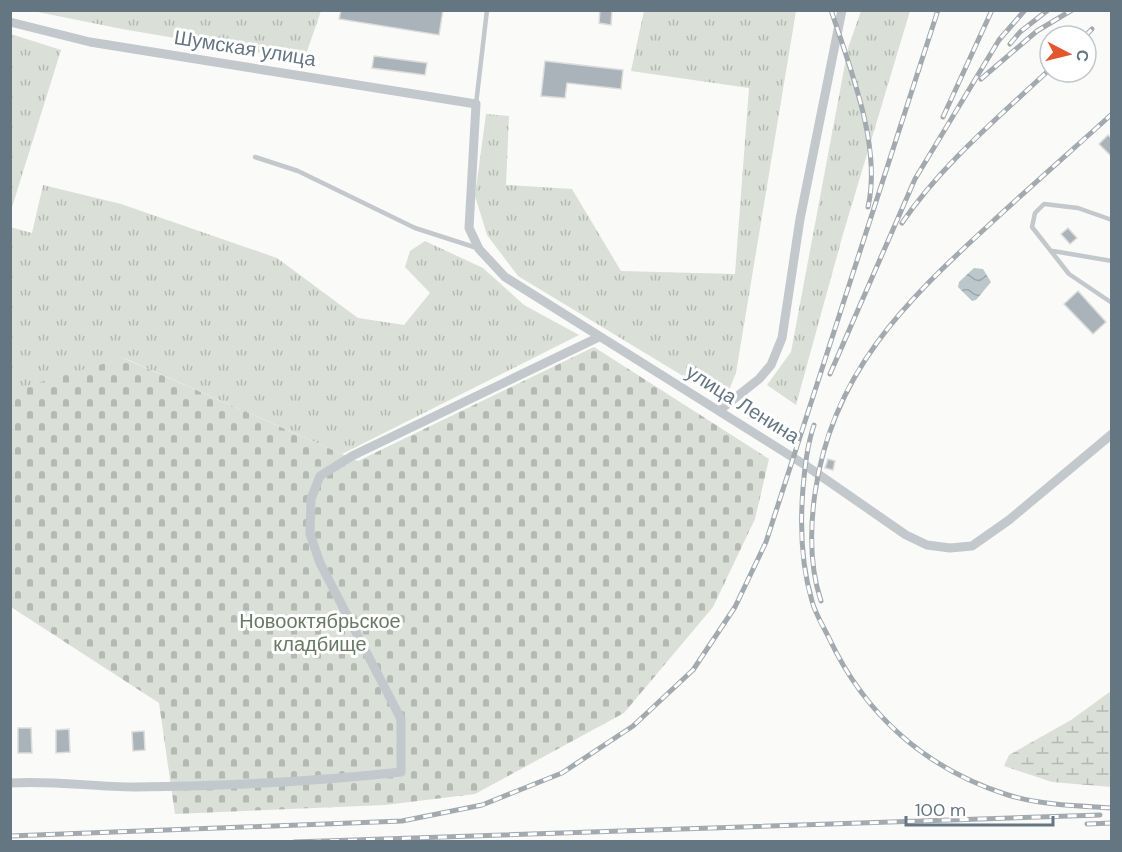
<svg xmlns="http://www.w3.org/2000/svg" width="1122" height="852" font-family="'DM Sans',sans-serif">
	<defs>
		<pattern id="grass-tufts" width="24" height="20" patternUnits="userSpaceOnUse" patternTransform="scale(1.5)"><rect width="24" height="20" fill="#dadfd7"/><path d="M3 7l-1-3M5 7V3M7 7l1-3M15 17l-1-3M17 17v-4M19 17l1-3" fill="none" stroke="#b4b9b4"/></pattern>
		<pattern id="wetland-marsh" width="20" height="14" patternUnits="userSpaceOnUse" patternTransform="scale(1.5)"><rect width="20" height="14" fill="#dadfd7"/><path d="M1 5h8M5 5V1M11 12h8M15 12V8" fill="none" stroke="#b4b9b4"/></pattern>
		<pattern id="cemetery-stones" width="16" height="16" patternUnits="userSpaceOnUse" patternTransform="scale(1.5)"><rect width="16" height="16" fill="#dadfd7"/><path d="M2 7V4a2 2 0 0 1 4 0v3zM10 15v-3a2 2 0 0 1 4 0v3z" fill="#b4b9b4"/></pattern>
		<pattern id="water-waves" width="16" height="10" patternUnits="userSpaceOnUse" patternTransform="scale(1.5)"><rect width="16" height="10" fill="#bbc7cb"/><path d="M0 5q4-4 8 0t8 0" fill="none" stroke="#9ca6aa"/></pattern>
	</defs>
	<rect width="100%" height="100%" fill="#fafaf8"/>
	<g fill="url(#grass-tufts)">
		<polygon points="33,11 321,10 321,11 304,60 122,29"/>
		<polygon points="644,11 796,11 736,373 727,395 688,379 518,276 487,235 475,196 486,114 509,116 506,185 572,189 621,271 735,274 749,88 631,71"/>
		<polygon points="861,11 910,11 843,234 796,405 767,385 791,352 848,48"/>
		<polygon points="11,34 61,50 12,207 10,207"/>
		<polygon points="43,185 121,204 277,258 358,318 404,325 430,293 405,267 410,251 425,241 483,268 524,305 579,335 342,454 124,358 11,391 10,227 32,233"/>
	</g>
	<polygon fill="url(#wetland-marsh)" points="1111,691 1111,787 1052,782 1004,766 1009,755 1071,720"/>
	<polygon fill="url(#cemetery-stones)" points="594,347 769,459 755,519 713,607 624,713 475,794 385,805 175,814 159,703 11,607 10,391 123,358 358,461"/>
	<polygon fill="url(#water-waves)" points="974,268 983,269 991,282 976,300 972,301 958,287 959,282"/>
	<g fill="#aab3b9" stroke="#dcdcda" stroke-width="1.5">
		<polygon points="341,10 443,10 439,35 339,19"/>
		<polygon points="600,10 612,10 611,25 599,23"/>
		<polygon points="374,56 427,63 425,75 372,68"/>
		<polygon points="545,61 623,70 621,89 567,83 565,98 541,96"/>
		<polygon points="1108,135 1112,139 1112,157 1099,144"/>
		<polygon points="1068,228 1077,238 1070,244 1061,234"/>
		<polygon points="1078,291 1106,322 1093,334 1064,304"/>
		<polygon points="828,459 835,461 833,470 825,468"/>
		<polygon points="18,728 31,728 32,753 18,753"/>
		<polygon points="69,729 70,752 56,753 56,730"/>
		<polygon points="144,731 145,750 133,751 132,732"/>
	</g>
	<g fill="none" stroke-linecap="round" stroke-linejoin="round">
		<g stroke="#c3c8cc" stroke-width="4.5">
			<polyline points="476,104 487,10"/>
			<polyline points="255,157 298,171 415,228 477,248"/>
			<polyline points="1112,220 1078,208 1044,204 1035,213 1032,227 1069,274 1112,303"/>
			<polyline points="1053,251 1112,261"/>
		</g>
		<g stroke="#c3c8cc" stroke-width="9">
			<polyline points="10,22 90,42 476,104 469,228 479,249 505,277 805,465 906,535 927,545 950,548 972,546 1009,520 1112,434"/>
			<polyline points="720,410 759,379 771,365 782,338 800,219 842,10"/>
			<path d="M10 783C52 780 93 787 135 787 223 786 313 782 401 772V719L320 563 310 534 311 499 320 476 352 456 599 337"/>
		</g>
		<g stroke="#a2aab0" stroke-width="5">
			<g id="rail">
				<path d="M831 10C850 68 882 147 868 207"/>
				<polyline points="1085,36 1092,29"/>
				<polyline points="1010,44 1020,32 1048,10"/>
				<polyline points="981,79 1037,31 1072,10"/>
				<polyline points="943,117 992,10"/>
				<path d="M902 223C942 164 998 118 1050 69"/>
				<polyline points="830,374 915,179 999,40 1025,10"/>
				<path d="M814 425C807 446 805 466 803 488 800 525 801 564 812 601 815 613 823 626 829 638 865 715 926 769 1008 795 1040 805 1078 806 1112 808"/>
				<path d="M821 601C810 568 810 528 815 493 832 373 905 302 990 224 1030 187 1071 151 1112 114"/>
				<polyline points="1087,824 1112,823"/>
				<polyline points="10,836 402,821 482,805 562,773 633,726 693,670 735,607 766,542 938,10"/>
				<polyline points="294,842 1100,815"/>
			</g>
		</g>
		<use href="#rail" stroke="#fff" stroke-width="3" stroke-dasharray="9" stroke-linecap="butt"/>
	</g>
	<g text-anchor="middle" stroke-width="6" stroke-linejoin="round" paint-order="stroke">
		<g font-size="20" fill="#657683" stroke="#fff">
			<text transform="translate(245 48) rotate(9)" y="7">Шумская улица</text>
			<text transform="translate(743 404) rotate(32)" y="7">улица Ленина</text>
		</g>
		<g font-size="20" fill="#687a64" stroke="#fff">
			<text x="320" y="628">Новооктябрьское<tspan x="320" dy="23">кладбище</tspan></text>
		</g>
	</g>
	<rect width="1122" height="852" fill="none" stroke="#657683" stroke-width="24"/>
	<g transform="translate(1068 54) rotate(97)"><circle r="28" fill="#ffffff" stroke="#c1c8cd" stroke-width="1.5"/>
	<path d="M0-4.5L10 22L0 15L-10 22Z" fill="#e4572e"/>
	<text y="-9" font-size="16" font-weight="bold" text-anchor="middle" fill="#657683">С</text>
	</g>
	<path d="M906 816v9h147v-9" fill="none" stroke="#657683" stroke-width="3"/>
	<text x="915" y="816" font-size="18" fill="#657683" stroke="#ffffff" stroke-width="4.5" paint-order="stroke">100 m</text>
</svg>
